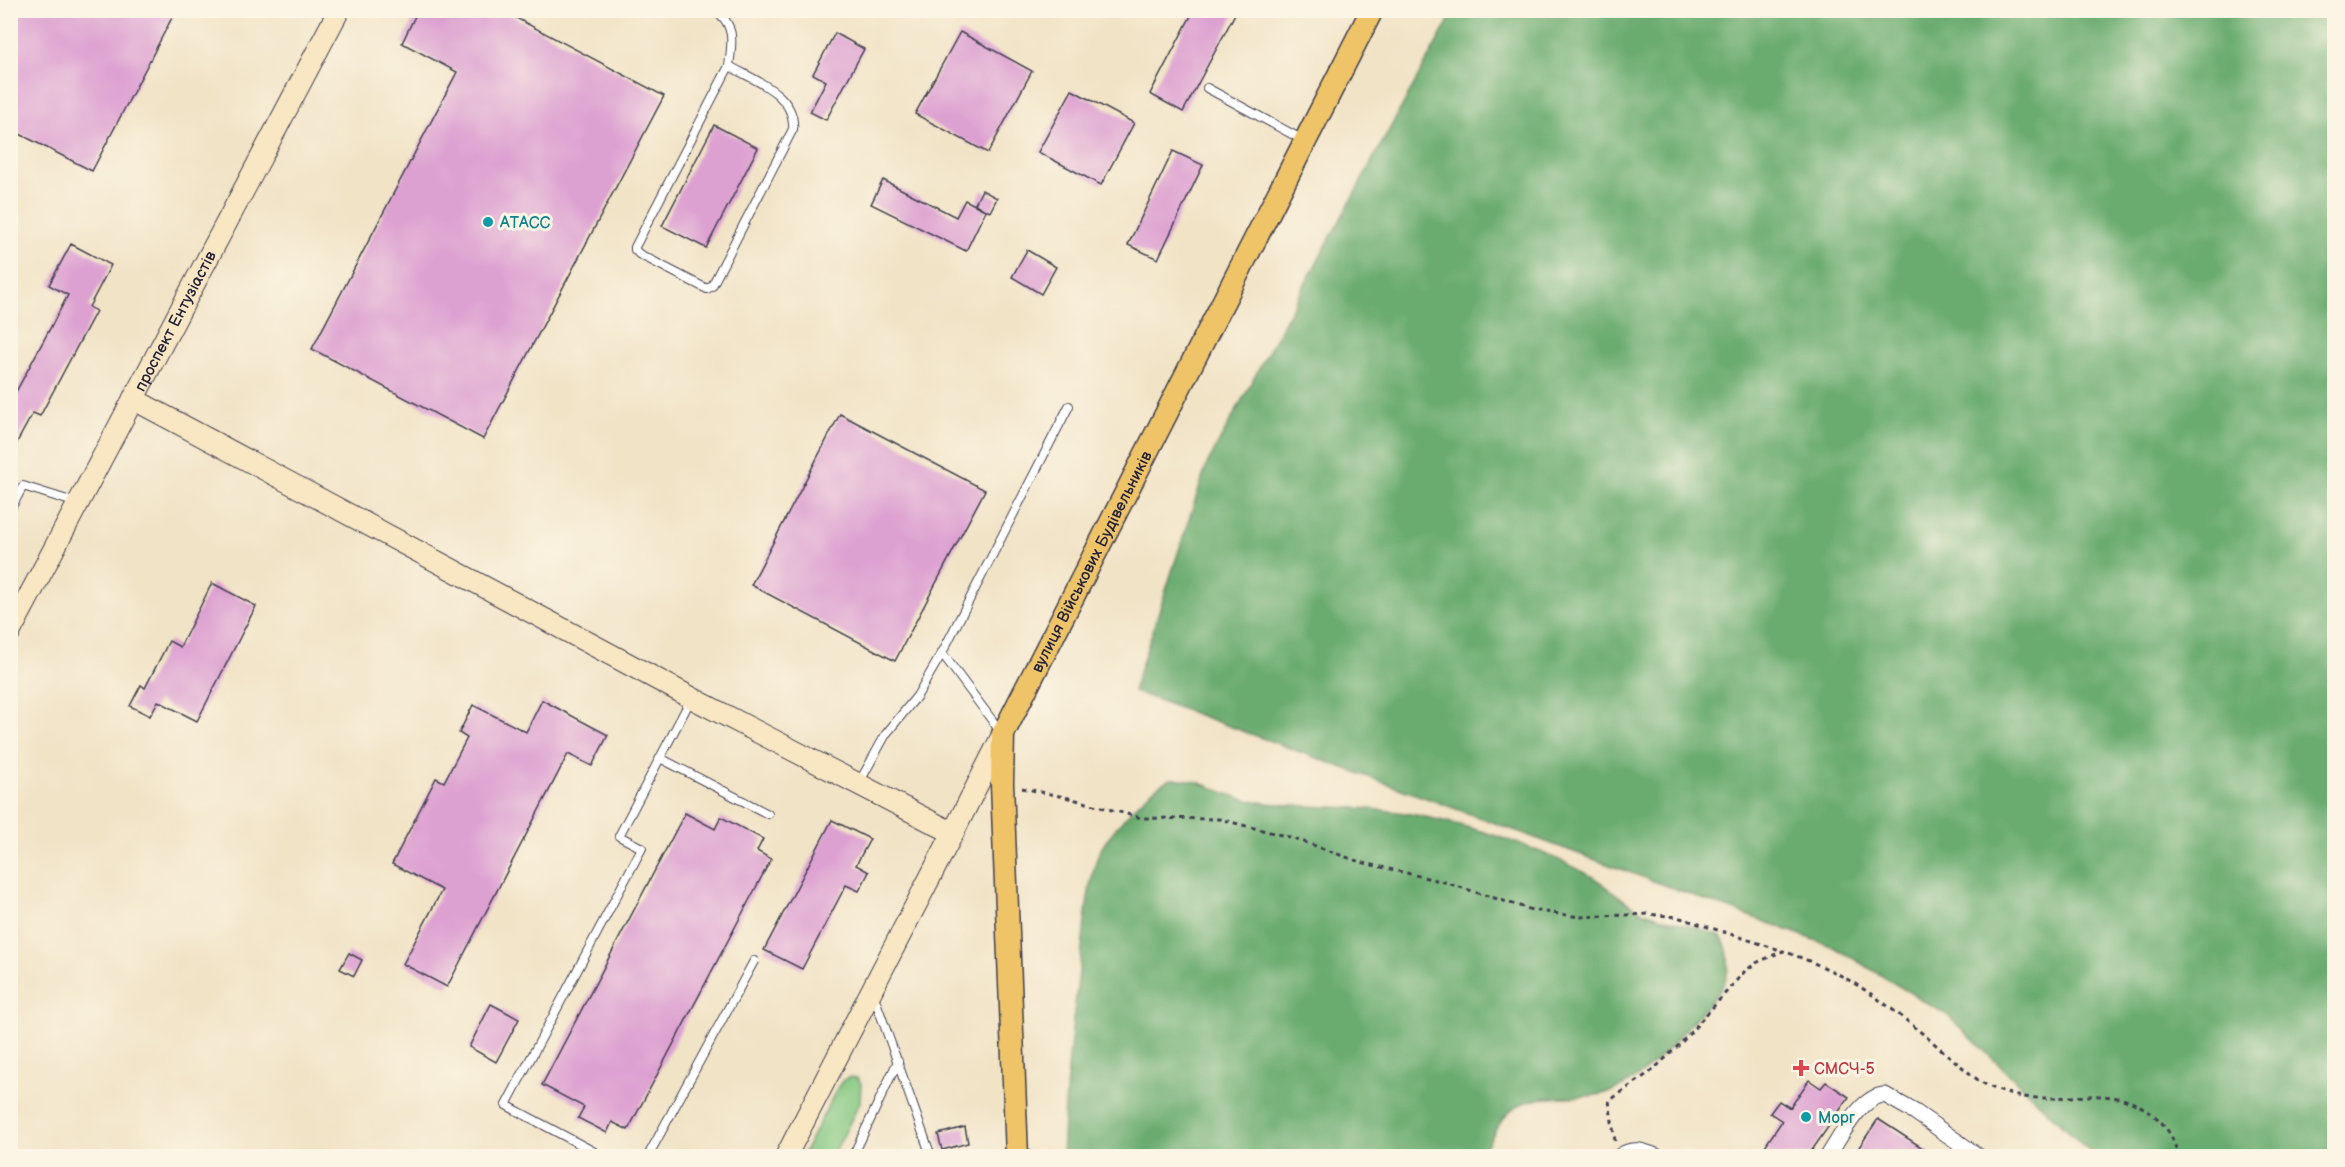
<svg xmlns="http://www.w3.org/2000/svg" width="2345" height="1167" font-family="'Balsamiq Sans',sans-serif">
	<rect width="100%" height="100%" fill="#fcf5e5"/>
	<filter id="ink" filterUnits="userSpaceOnUse"><feTurbulence type="fractalNoise" baseFrequency=".0167" numOctaves="2"/><feDisplacementMap in="SourceGraphic" scale="12" xChannelSelector="R" yChannelSelector="G"/><feConvolveMatrix kernelMatrix="1 2 1 2 8 2 1 2 1" color-interpolation-filters="sRGB"/></filter>
	<filter id="wash" filterUnits="userSpaceOnUse"><feTurbulence type="fractalNoise" baseFrequency=".008" numOctaves="4" result="noise"/><feDisplacementMap in="SourceGraphic" scale="24" xChannelSelector="R" yChannelSelector="G"/><feGaussianBlur stdDeviation="1.35" result="paint"/><feColorMatrix in="noise" values="0 0 0 0 0 0 0 0 0 0 0 0 0 0 0 0 0 1.4 0 .05"/><feComposite in="paint" operator="in"/></filter>
	<g filter="url(#wash)">
		<rect width="100%" height="100%" fill="#f1e3c6"/>
		<polygon fill="#84c881" stroke="#53755e" stroke-width="1.5" points="850,1077 857,1078 861,1083 860,1102 833,1156 802,1156 838,1087 843,1080"/>
		<g fill="#6bac6f" stroke="#466755" stroke-width="1.5">
			<polygon points="1454,11 2334,11 2334,1156 2094,1156 1947,1015 1834,947 1133,691 1207,464"/>
			<path d="M1171 779C1199 776 1225 797 1253 801 1307 810 1362 804 1416 815 1472 826 1542 848 1591 876 1608 886 1622 901 1640 910 1666 922 1696 924 1721 937 1730 949 1730 967 1725 981 1720 993 1708 1003 1700 1013 1675 1041 1648 1077 1612 1091 1583 1102 1543 1091 1518 1106 1500 1116 1491 1139 1481 1156H1062C1065 1089 1072 1023 1081 957 1085 924 1087 889 1097 858 1104 837 1151 786 1171 779Z"/>
		</g>
		<g id="blocks">
			<g fill="#dda1d1">
				<polygon points="10,10 176,10 92,171 10,129"/>
				<polygon points="418,10 501,10 664,96 483,439 312,349 457,72 402,43"/>
				<polygon points="1194,10 1237,10 1183,112 1150,94"/>
				<polygon points="960,32 1032,71 988,153 915,114"/>
				<polygon points="835,33 864,49 826,120 810,112 826,81 813,74"/>
				<polygon points="1072,90 1134,123 1101,185 1038,152"/>
				<polygon points="714,125 758,148 706,248 662,226"/>
				<polygon points="1173,151 1203,165 1158,259 1128,245"/>
				<polygon points="883,180 956,217 965,200 985,210 975,204 982,190 997,198 990,212 986,210 966,251 871,204"/>
				<polygon points="71,244 111,265 89,307 96,311 40,416 33,413 10,455 10,403 68,295 49,285"/>
				<polygon points="1027,250 1056,267 1041,294 1012,277"/>
				<polygon points="840,414 985,490 895,661 751,585"/>
				<polygon points="212,583 256,606 197,721 158,701 150,716 130,706 141,685 145,688 169,641 180,647"/>
				<polygon points="542,700 608,735 592,766 568,754 447,987 403,964 442,890 392,864 436,778 444,782 467,738 459,733 473,705 526,732"/>
				<polygon points="685,813 715,829 721,817 763,839 757,851 771,859 628,1130 612,1122 607,1133 578,1118 584,1107 542,1085"/>
				<polygon points="832,820 870,839 856,865 869,872 859,891 846,885 802,969 764,950"/>
				<polygon points="349,953 362,960 354,976 340,969"/>
				<polygon points="491,1004 519,1019 496,1062 469,1047"/>
				<polygon points="1809,1080 1821,1088 1826,1082 1849,1097 1808,1156 1773,1156 1763,1149 1782,1121 1770,1113 1779,1101 1790,1108"/>
				<polygon points="1878,1119 1935,1156 1853,1156"/>
				<polygon points="965,1127 968,1143 942,1150 938,1134"/>
			</g>
		</g>
	</g>
	<g filter="url(#ink)">
		<use href="#blocks" fill-opacity="0" stroke="#413f50" stroke-width="1.5"/>
		<g fill="none" stroke-linecap="round" stroke-linejoin="round">
			<g stroke="#413f50" stroke-width="10">
				<g id="lane">
					<path d="M715 10C736 25 732 43 729 66L635 247V250L639 254 707 289 712 286 793 129C796 94 754 80 729 66"/>
					<polyline points="1207,88 1303,140"/>
					<polyline points="10,510 23,486 77,503"/>
					<polyline points="1000,731 942,653 1069,406"/>
					<polyline points="660,758 768,814"/>
					<polyline points="859,783 886,734 917,696 942,653"/>
					<polyline points="874,996 931,1156"/>
					<polyline points="10,1152 19,1156"/>
					<polyline points="602,1156 506,1105 642,848 619,836 691,699"/>
					<polyline points="648,1156 754,961"/>
					<polyline points="853,1156 898,1061"/>
				</g>
			</g>
			<g stroke="#413f50" stroke-width="17">
				<g id="street">
					<path d="M1620 1156C1632 1147 1643 1151 1656 1156"/>
					<path d="M1828 1156C1840 1138 1861 1095 1885 1095L1915 1112 1978 1156"/>
				</g>
			</g>
			<g stroke="#413f50" stroke-width="23">
				<g id="secondary">
					<polyline points="133,399 692,698 953,833 1003,734"/>
					<path id="s1" d="M10 632 339 10"/>
					<polyline points="786,1156 953,833"/>
				</g>
			</g>
			<g stroke="#413f50" stroke-width="25">
				<g id="primary">
					<path id="s2" d="M1017 1156 1002 784 1003 734 1372 10"/>
				</g>
			</g>
			<g stroke="#413f50" stroke-width="3" stroke-dasharray="4.5 4.5" stroke-linecap="butt">
				<polyline points="1022,788 1069,798 1141,818 1219,819 1293,838 1360,862 1444,882 1532,910 1580,917 1648,914 1677,917 1783,951"/>
				<path d="M1615 1141 1609 1101 1653 1070 1681 1043 1745 971 1756 963 1783 951C1800 957 1817 964 1834 972 1887 999 1932 1043 1978 1080 1997 1092 2017 1098 2040 1098 2081 1099 2116 1086 2152 1114 2167 1125 2174 1139 2178 1156"/>
			</g>
			<use href="#lane" stroke="#fff" stroke-width="8"/>
			<use href="#street" stroke="#fff" stroke-width="15"/>
			<use href="#secondary" stroke="#f9e7c3" stroke-width="21"/>
			<use href="#primary" stroke="#efc469" stroke-width="22"/>
		</g>
	</g>
	<g fill="#0f9aa8" stroke="#fcf5e5" stroke-width="2">
		<circle cx="488" cy="222" r="6"/>
		<circle cx="1806" cy="1117" r="6"/>
	</g>
	<path fill="#e0444e" stroke="#fcf5e5" stroke-width="2" d="M1798 1059h6v6h6v6h-6v6h-6v-6h-6v-6h6z"/>
	<g text-anchor="middle" stroke-width="6" stroke-linejoin="round" paint-order="stroke">
		<g font-size="16" fill="#0d838f" stroke="#fcf5e5" text-anchor="start">
			<text x="500" y="228">АТАСС</text>
			<text x="1818" y="1123">Морг</text>
		</g>
		<g font-size="16" fill="#22223b" stroke="#fcf5e5">
			<text dy="6" stroke="none"><textPath href="#s1" startOffset="352">проспект Ентузіастів</textPath></text>
			<text dy="6" stroke="none"><textPath href="#s2" startOffset="616">вулиця Військових Будівельників</textPath></text>
		</g>
		<g font-size="16" fill="#be3a42" stroke="#fcf5e5" text-anchor="start">
			<text x="1814" y="1074">СМСЧ-5</text>
		</g>
	</g>
	<rect width="2345" height="1167" fill="none" stroke="#fcf5e5" stroke-width="36"/>
</svg>
